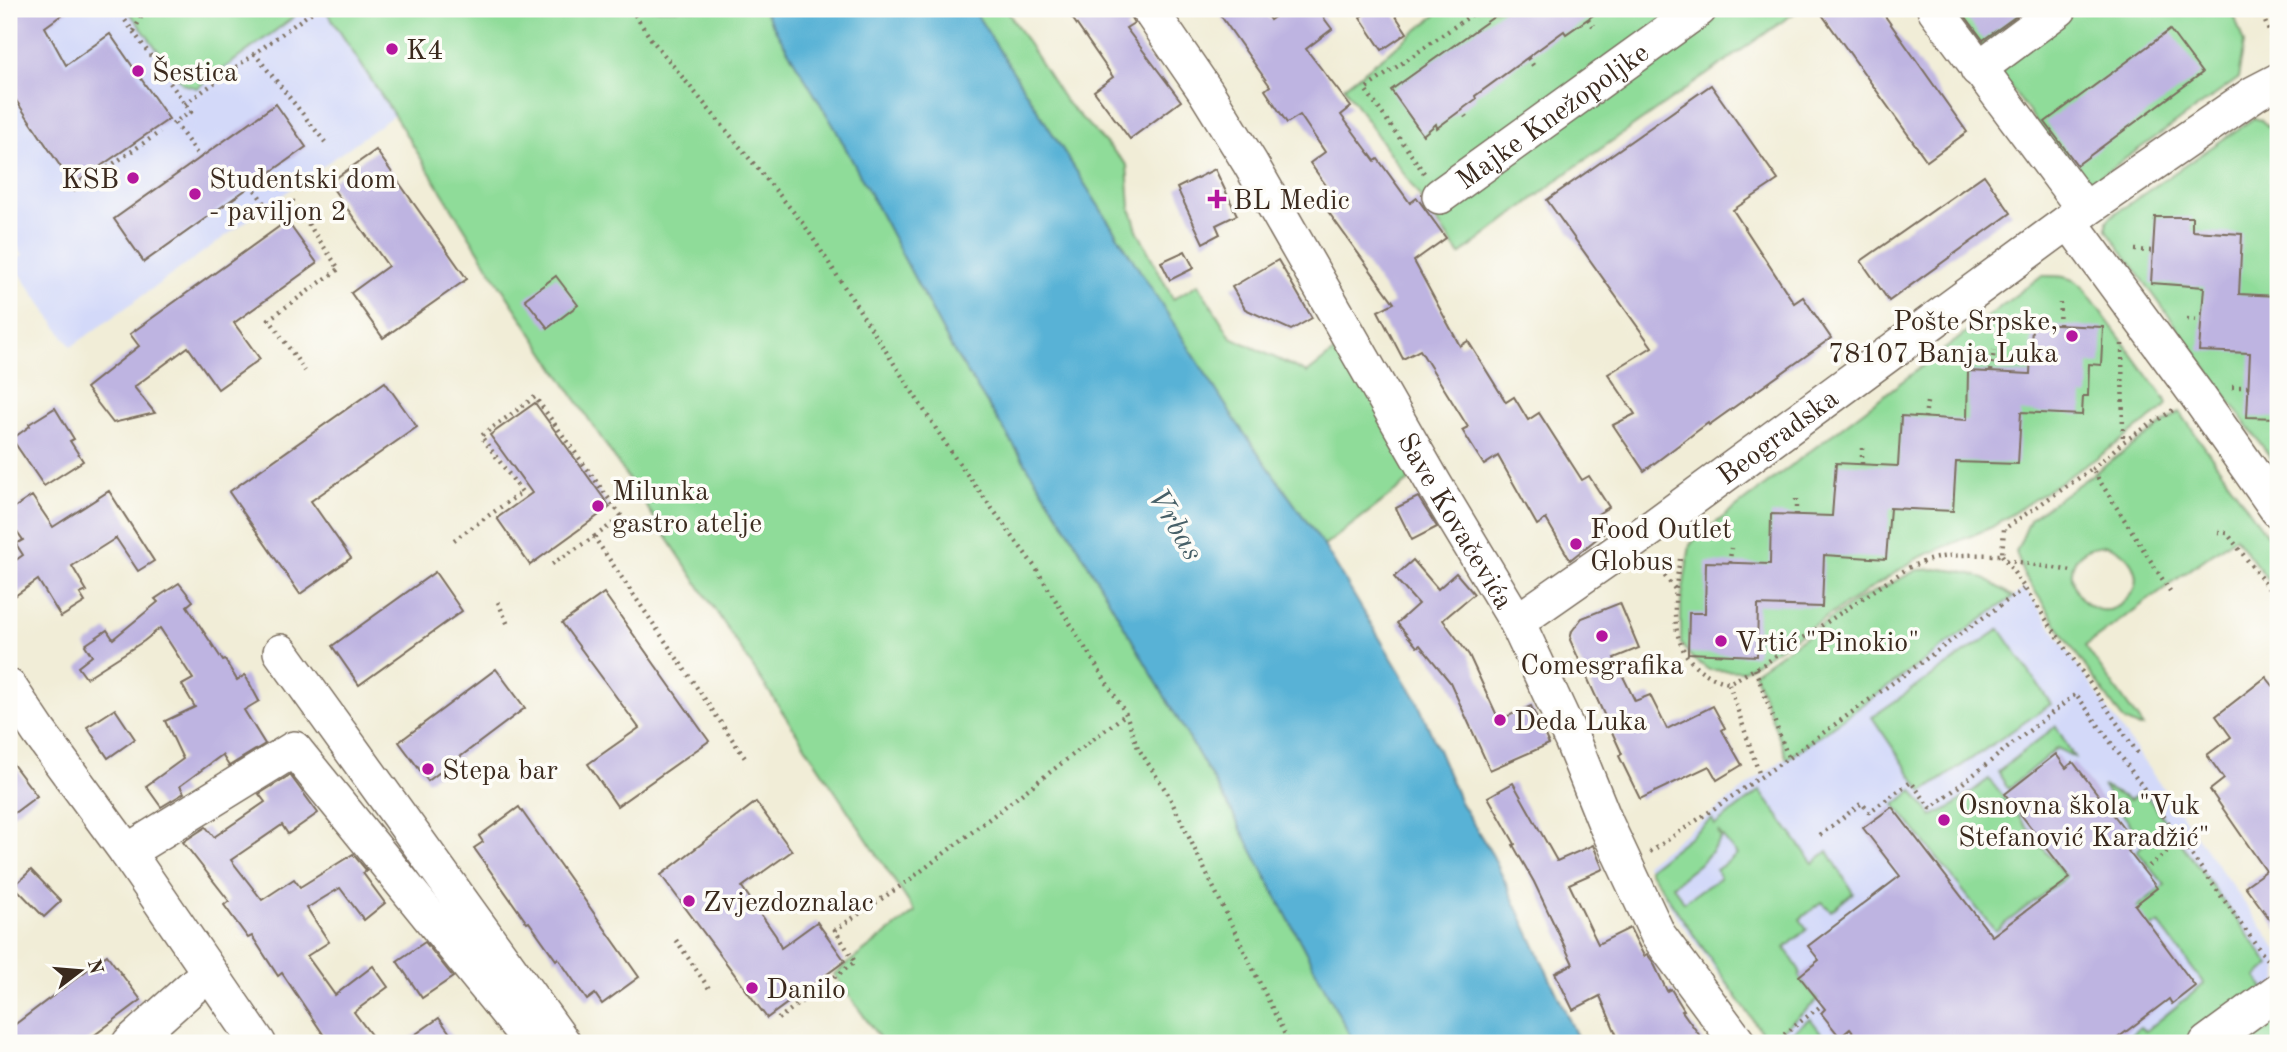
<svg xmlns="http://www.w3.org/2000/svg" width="2287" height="1052" font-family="'Old Standard TT',serif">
	<rect width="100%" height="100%" fill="#fdfcf7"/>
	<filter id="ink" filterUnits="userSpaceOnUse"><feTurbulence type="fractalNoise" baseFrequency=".0143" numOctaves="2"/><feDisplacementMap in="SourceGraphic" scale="14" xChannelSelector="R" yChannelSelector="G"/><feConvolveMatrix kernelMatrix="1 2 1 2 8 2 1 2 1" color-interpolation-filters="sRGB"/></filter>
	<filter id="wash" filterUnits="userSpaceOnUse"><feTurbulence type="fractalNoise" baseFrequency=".00686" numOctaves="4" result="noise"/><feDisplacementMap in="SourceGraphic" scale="28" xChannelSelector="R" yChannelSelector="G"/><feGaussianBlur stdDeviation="1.57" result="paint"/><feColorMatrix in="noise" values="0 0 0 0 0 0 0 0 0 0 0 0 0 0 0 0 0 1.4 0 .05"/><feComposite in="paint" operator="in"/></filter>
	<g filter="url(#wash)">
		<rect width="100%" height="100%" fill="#f1edd7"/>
		<g fill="#d3d9f9">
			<polygon points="9,9 127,9 183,84 293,17 289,9 325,9 394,115 71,347 12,262 23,255 9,233"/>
			<polygon points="2025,588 2139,755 2278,950 2278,991 2207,1043 1769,1043 1681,923 1645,864 1760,776"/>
		</g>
		<g fill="#8fdc99" stroke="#65835c" stroke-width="2" fill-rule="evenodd">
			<polygon points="127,9 289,9 294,17 197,88 183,84"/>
			<polygon points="325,9 763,9 835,128 951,347 1070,533 1233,814 1354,1043 883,1043 834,974 915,912 496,279 394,115"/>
			<polygon points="973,9 1006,9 1065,101 1127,165 1130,206 1137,230 1173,299 1198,284 1231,337 1307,373 1344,344 1417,475 1324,546 1237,423"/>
			<polygon points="1438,9 1800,9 1575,167 1460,255 1344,87 1435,16"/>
			<polygon points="1952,9 2232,9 2244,43 2238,79 2085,187"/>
			<polygon points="2254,118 2261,120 2278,135 2278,468 2107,230 2107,221 2110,217"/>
			<path d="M2041 276C2057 276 2068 275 2081 285L2165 399 2167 404 2163 410 2101 455 1992 527 1918 558 1743 671 1709 670 1690 656 1681 643V602L1690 545 1697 537Z"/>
			<path d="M2180 412 2278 551V593L2235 537 2085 646 2143 727H2137L2124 721 2075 652 2023 573 2016 552 2031 518ZM2107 545C2131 552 2146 578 2127 599 2087 642 2037 548 2107 545Z"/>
			<path d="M1940 569C1973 572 1986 577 2013 597L1787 759 1754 672 1856 601 1917 570Z"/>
			<polygon points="2000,629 2051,704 1923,792 1872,717"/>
			<polygon points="2056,726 2074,757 2057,748 2008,789 1998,772"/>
			<polygon points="1989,779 2066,877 1995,931 1895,805 1913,790 1932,816 1950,808"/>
			<polygon points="2102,786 2130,800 2143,791 2270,965 2257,977 2264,988 2188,1043 2126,1043 2125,1040 2140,1027 2146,1031 2204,984 2159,924 2143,930 2130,912 2165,885 2137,851 2144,843"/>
			<path d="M1760 791 1813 863 1828 851 1853 893 1831 911 1822 902 1800 919 1807 929 1785 948 1800 971 1799 976 1818 1000 1768 1042 1648 869 1712 819 1715 825ZM1718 831 1737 855 1716 870 1720 878 1683 902 1673 885 1704 860 1721 839Z"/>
			<polygon points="2278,1016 2278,1043 2241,1043"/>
			<polygon points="1810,1018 1829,1043 1779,1043"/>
		</g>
		<polygon fill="#58b2d6" stroke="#4a6e7a" stroke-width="2" points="763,9 973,9 1237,423 1324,546 1417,700 1460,802 1493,856 1580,1043 1354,1043 1233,814 1070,533 951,347 835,128"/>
		<g id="blocks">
			<g fill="#beb4e1">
				<polygon points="9,9 70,9 45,27 66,65 110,34 169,119 73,185 9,90"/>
				<polygon points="1066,9 1126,9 1134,23 1126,28 1181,101 1130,139 1094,91 1113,77"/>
				<polygon points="1216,9 1263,9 1270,20 1286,9 1317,9 1332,29 1306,49 1351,107 1341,115 1375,161 1378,159 1410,203 1417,198 1446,238 1414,261 1460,346 1468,341 1506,402 1514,397 1528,420 1539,413 1582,480 1589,476 1609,507 1593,517 1604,533 1570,560 1546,519 1537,525 1498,456 1484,465 1462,430 1468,427 1420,350 1403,359 1378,311 1394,303 1319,199 1330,191 1310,163 1325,152 1300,115 1287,123 1265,90 1270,86"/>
				<polygon points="1372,9 1391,9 1407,33 1382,50 1360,17"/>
				<polygon points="1505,9 1602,9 1566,34 1564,31 1475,96 1476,99 1437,128 1436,124 1423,135 1391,90"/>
				<polygon points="1818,9 1880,9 1967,132 1927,161"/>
				<polygon points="1960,9 2026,9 1983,40"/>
				<polygon points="2170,30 2202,73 2077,165 2045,122"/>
				<polygon points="1711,85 1778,180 1733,210 1794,303 1803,297 1831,338 1709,425 1708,423 1644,471 1613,425 1635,414 1608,374 1652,347 1547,200"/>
				<polygon points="276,104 306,147 144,262 114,219"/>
				<polygon points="376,150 467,279 383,338 351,293 388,266 329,183"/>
				<polygon points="1215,169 1237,215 1216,225 1220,234 1203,243 1177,188"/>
				<polygon points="1984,175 2011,213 1889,301 1861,261"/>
				<polygon points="2155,217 2192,217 2192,231 2242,234 2239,294 2278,296 2278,418 2247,417 2250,353 2199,351 2204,287 2151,283"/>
				<polygon points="287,221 317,263 234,323 260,359 218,389 188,347 134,387 155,413 113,423 86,388 139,346 130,334"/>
				<polygon points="1185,251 1194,268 1170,280 1161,262"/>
				<polygon points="1278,260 1312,318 1291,330 1245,309 1232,287"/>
				<polygon points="556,276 578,305 548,328 525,299"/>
				<polygon points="2032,324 2103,327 2101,365 2089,364 2088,396 2083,396 2082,415 2021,412 2018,464 1956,462 1953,511 1890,508 1886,559 1824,555 1822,607 1758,605 1757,656 1688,653 1689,613 1705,613 1706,562 1770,564 1771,514 1832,516 1836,463 1898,466 1901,416 1967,420 1968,371 2030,374"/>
				<polygon points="385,382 417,427 311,501 351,558 300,594 229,492"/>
				<polygon points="535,403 610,507 530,565 497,518 532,493 490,435"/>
				<polygon points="55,408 74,439 70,441 83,461 44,486 12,439 30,426 29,424"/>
				<polygon points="109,491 154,561 138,571 116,538 72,566 87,591 80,594 85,602 61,617 38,580 9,600 9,565 23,555 16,544 23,540 9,520 9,511 32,496 53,527"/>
				<polygon points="1418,497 1437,527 1412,540 1396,508"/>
				<polygon points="1413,560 1438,589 1456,573 1474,594 1443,620 1469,655 1499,720 1531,706 1549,744 1490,770 1450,682 1420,645 1417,647 1397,623 1418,604 1394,577"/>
				<polygon points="435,572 462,611 359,685 332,646"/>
				<polygon points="179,583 193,601 187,606 223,661 225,660 237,680 245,675 259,701 244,710 265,744 229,766 222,755 180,786 184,793 161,807 146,786 183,759 165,721 195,707 182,685 193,679 160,628 144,641 86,678 78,667 92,656 85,645 107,630 113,639 158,602 155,599"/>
				<polygon points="604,593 709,741 617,806 588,764 639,728 562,623"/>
				<polygon points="1620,603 1639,648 1614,658 1635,701 1650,695 1667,729 1713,706 1725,728 1722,730 1742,765 1717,780 1709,766 1640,799 1619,756 1622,754 1570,640 1572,631 1582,618"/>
				<polygon points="496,669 525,708 428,781 399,742"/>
				<polygon points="2266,677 2278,692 2278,930 2245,886 2266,871 2210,790 2224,779 2207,755 2231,737 2216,716"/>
				<polygon points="115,709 135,739 108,758 87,727"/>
				<polygon points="2056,754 2066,768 2073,762 2136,844 2128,851 2157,888 2135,905 2195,986 2172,1004 2169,999 2111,1043 1861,1043 1850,1029 1840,1037 1821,1013 1825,1009 1799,976 1819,960 1808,946 1900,876 1863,828 1892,807 1992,936 2070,878 2005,794"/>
				<polygon points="9,759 37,796 9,817"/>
				<polygon points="290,775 318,813 288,834 282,825 231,860 262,900 294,879 300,887 353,854 367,871 363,873 385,903 364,920 340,888 307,908 329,942 307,956 335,995 373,966 388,987 354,1012 377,1043 329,1043 282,973 278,976 252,936 248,938 224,905 229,901 183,842 206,827 214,837 265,802 259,794"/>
				<polygon points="1513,783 1557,861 1593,845 1603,869 1569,884 1598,944 1630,928 1644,956 1647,954 1653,962 1667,991 1671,989 1684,1010 1682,1011 1705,1043 1620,1043 1600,996 1573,1010 1555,973 1573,964 1534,882 1513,845 1515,844 1488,797"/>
				<polygon points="756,802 792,851 742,887 776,936 781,948 817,922 845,961 767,1018 661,875"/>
				<polygon points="519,807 639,977 602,1004 595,994 587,1000 558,958 556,960 529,922 527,923 474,848 483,842 479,836"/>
				<polygon points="31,870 61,901 44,917 14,886"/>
				<polygon points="425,942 453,977 422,998 397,961"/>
				<polygon points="107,955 141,1000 84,1043 9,1043 9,1029"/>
				<polygon points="439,1018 457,1043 403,1043"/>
			</g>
		</g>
	</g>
	<g filter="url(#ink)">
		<use href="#blocks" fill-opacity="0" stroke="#7b6e5f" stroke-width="2"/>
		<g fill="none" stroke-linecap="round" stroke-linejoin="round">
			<g stroke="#7b6e5f" stroke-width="38">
				<g id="minor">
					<path id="s1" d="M1149 9 1206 92 1250 163 1434 484 1517 622 1572 740 1606 824 1658 935 1738 1043"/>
					<polyline points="1935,9 2085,210"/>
					<polyline points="1978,69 2059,9"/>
					<path id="s2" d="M1440 196 1699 9"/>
					<polyline points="2069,221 2197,395 2278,510"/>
					<path id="s3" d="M1517 622 1656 525 2069 221 2255 93 2278 81"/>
					<polyline points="281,652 563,1043"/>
					<polyline points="9,687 39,732 127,852 258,1043"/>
					<polyline points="127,852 294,749 532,1043"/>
					<polyline points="130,1043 209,972"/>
					<polyline points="2207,1043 2278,991"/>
				</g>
			</g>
			<g stroke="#7b6e5f" stroke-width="4.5" stroke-dasharray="2 5" stroke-linecap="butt">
				<polyline points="117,9 191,112 170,125"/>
				<polyline points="631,9 651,39 805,226 955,458 1035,567 1126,714 1138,748 1168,794 1289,1043"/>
				<polyline points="2260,9 2277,51"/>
				<polyline points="1588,19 1593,26"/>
				<polyline points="134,31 145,9"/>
				<polyline points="254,53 325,142"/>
				<polyline points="1528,58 1535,68"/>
				<polyline points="185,104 316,9"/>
				<polyline points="1461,110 1466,117"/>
				<polyline points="175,123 200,158"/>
				<polyline points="1424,173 1365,89 1474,13 1474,9"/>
				<polyline points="255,190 272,215 292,200 339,269 269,319 305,371"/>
				<polyline points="73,191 160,132"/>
				<polyline points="2135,250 2152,251"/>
				<polyline points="2187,319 2201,320"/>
				<polyline points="2059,325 2060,303"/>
				<polyline points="2122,344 2123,442"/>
				<polyline points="1991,371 1994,350"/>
				<polyline points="2232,387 2248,387"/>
				<polyline points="1925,418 1927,402"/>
				<polyline points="1862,464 1862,448"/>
				<polyline points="2092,469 2123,442 2173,410"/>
				<polyline points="1796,515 1796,498"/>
				<polyline points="2218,532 2227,533 2278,601"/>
				<polyline points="454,540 522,492 481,436 535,397 622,517 594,537"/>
				<polyline points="2002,555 2139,755"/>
				<path d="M1680 559C1671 612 1667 667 1729 683L1764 664 1908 568C1942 552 1966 555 2002 555L2004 529 2092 469 2170 591"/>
				<polyline points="2006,560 2072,571"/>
				<polyline points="1730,563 1731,548"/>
				<polyline points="552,564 594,537 745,758"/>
				<polyline points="1656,565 1675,589"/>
				<polyline points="498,602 508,625"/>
				<polyline points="1755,669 1788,757"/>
				<polyline points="1729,684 1760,776"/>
				<polyline points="1820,835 1862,803 1869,812 1911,782 1931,808 2076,694 2270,964"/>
				<polyline points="1650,852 1787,759 2023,589"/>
				<polyline points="2149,866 2181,841"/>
				<polyline points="676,940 710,990"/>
				<polyline points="778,1019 855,962 835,930 908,881 1126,714"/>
				<polyline points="2117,1039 2119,1043"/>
				<polyline points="1773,1043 1822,1005"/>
			</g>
			<use href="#minor" stroke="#fff" stroke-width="35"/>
		</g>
	</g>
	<g fill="#b5179e" stroke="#fdfcf7" stroke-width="2.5">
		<circle cx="392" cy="49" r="7"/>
		<circle cx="138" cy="71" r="7"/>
		<circle cx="133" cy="178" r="7"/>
		<circle cx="195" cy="194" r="7"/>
		<path d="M1213.5 188.5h7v7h7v7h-7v7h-7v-7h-7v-7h7z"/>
		<circle cx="2072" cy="336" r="7"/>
		<circle cx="598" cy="506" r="7"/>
		<circle cx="1576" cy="544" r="7"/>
		<circle cx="1602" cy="636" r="7"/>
		<circle cx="1721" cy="641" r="7"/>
		<circle cx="1500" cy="720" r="7"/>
		<circle cx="428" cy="769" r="7"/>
		<circle cx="1944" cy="820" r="7"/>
		<circle cx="689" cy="901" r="7"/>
		<circle cx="752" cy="988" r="7"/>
	</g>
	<g text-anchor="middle" stroke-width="7" stroke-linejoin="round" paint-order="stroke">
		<g font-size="28" fill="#3b2a1e" stroke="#fdfcf7" text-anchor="start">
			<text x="406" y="59">K4</text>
			<text x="152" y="81">Šestica</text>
			<text x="119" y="188" text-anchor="end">KSB</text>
			<text x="209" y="188">Studentski dom<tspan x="209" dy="32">- paviljon 2</tspan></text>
			<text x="1233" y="209">BL Medic</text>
			<text x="2058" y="330" text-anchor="end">Pošte Srpske,<tspan x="2058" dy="32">78107 Banja Luka</tspan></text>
			<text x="612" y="500">Milunka<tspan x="612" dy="32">gastro atelje</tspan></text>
			<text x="1590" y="538">Food Outlet<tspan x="1590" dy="32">Globus</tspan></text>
			<text x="1735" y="651">Vrtić "Pinokio"</text>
			<text x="1602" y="674" text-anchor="middle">Comesgrafika</text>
			<text x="1514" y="730">Deda Luka</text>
			<text x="442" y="779">Stepa bar</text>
			<text x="1958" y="814">Osnovna škola "Vuk<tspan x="1958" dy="32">Stefanović Karadžić"</tspan></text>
			<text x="703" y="911">Zvjezdoznalac</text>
			<text x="766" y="998">Danilo</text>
		</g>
		<g font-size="28" fill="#3b2a1e" stroke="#fdfcf7">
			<text dy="10" stroke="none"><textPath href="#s2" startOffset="138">Majke Knežopoljke</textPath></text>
			<text dy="10" stroke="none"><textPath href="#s3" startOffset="320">Beogradska</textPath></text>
			<text dy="10" stroke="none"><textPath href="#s1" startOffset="597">Save Kovačevića</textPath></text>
		</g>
		<g font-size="30" font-style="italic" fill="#476068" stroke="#fdfcf7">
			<text transform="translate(1176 524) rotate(59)" y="10">Vrbas</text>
		</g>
	</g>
	<rect width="2287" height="1052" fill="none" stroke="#fdfcf7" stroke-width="35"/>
	<g transform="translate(80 971) rotate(74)" stroke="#fdfcf7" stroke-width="5" paint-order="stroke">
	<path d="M0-5L12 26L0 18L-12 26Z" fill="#3b2a1e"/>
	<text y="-10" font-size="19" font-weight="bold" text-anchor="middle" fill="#3b2a1e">N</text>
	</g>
</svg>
